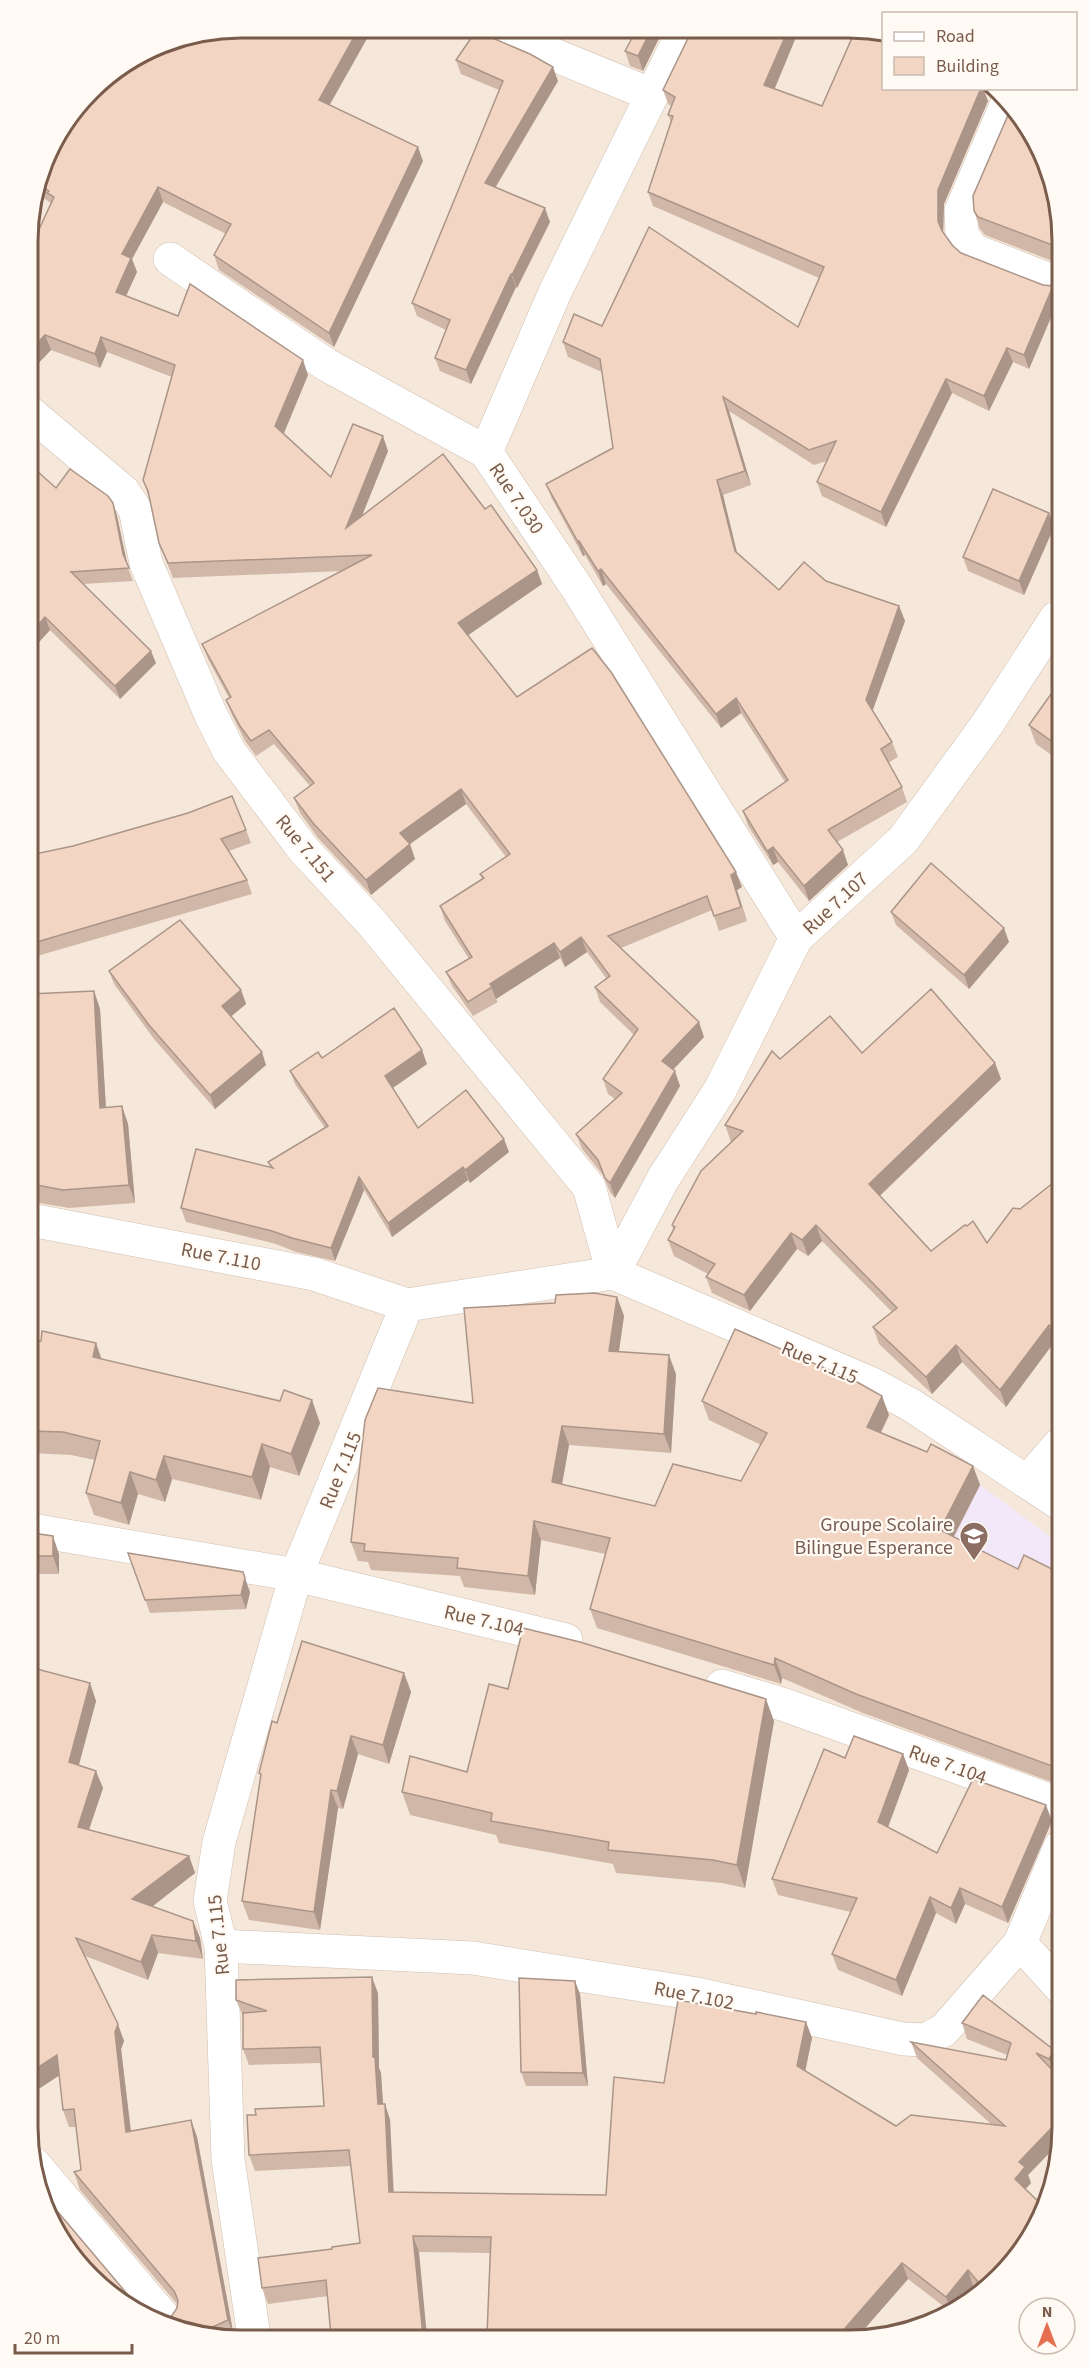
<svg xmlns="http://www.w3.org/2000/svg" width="1089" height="2368" font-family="'Source Sans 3',sans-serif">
	<rect width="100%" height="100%" fill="#fdf6ec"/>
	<polygon fill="#f5e8da" points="240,27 883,31 884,88 997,89 1026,122 1055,185 1062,2142 1046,2209 1018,2258 967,2305 904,2334 199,2337 34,2183 27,226 49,146 99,80 159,43"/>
	<polygon fill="#f3e8fa" points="980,1485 1059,1543 1060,1681 879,1582"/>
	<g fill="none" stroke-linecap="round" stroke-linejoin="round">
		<g stroke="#d1beb0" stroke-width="34">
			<g id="minor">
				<polyline points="491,29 652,95"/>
				<polyline points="684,30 556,290 486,452 577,588 796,938"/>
				<polyline points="1008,101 961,211 962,235 973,250 1055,282"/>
				<polyline points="170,259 327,365 486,452"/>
				<polyline points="28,411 123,491 135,509 146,563 210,713 229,751 304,850 372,923 589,1187 613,1273"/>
				<polyline points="31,1220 314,1274 407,1305"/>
				<polyline points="613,1273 663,1179 720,1090 796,938 903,840 988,723 1056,618"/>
				<polyline points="1027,1482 1059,1445"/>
				<polyline points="32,1530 296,1575 566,1640"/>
				<polyline points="722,1686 785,1705 1060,1804"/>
				<polyline points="1020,1943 1061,1988"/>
				<polyline points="221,1946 473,1958 697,1994 903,2039 926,2040 944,2030 1020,1943 1060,1847"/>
				<polyline points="34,2164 166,2320"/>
				<polyline points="254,2337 228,2159 221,1946 210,1901 219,1842 296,1575 407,1305 613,1273 872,1384 911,1405 1059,1503"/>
			</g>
		</g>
		<use href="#minor" stroke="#fff" stroke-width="33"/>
	</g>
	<g fill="#d1b7a8">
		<polygon points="635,29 663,30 643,71 630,66 625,51 636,32"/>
		<polygon points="829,31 884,31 884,88 983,88 988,101 944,204 943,234 953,246 961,253 1043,285 1053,286 1055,291 1055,308 1029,369 1013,362 989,411 952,393 886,527 822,496 817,482 827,461 814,465 729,411 751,485 723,495 737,553 779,590 826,581 899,606 905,621 872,711 892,742 898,757 888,763 902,787 907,802 837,842 848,865 809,901 778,862 773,865 748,826 743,811 785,782 741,713 721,728 606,584 603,586 585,555 583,556 552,499 546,484 613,448 602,372 568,357 563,342 602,326 798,327 819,278 653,206 648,192 671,122 668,115 672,106 668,104 663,90 774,89 822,106 851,40"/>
		<polygon points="456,60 558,81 496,187 550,222 517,288 516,287 471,384 440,371 435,358 446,330 417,316 412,303 499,90 461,74"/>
		<polygon points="330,105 423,161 334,347 219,270 214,255 226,234 163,202 132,259 137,272 126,296 308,375 284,433 331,477 388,451 362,516 485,509 537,570 542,584 468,635 517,697 742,887 737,890 747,921 719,931 712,910 621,948 704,1037 673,1070 680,1086 615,1198 610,1192 603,1175 582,1149 576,1134 615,1099 608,1094 603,1079 634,1035 600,1002 595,987 606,978 587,952 565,967 560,958 496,999 498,1002 473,1016 452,986 446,972 469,959 445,921 440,906 482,879 480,874 506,857 466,804 410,844 415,859 371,895 318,838 300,813 294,798 310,786 274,744 256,756 245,741 232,715 226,700 229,698 208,659 202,644 342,571 173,578 159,543 149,497 143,480 172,377 107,352 100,368 51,350 28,374 28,253 51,204 51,203 36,193 49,146"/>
		<polygon points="1055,185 1055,262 985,235 980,229 974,211"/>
		<polygon points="28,463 56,488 113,503 117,516 127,565 133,581 83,584 156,663 120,699 50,630 30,652 29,652"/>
		<polygon points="1049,513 1054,527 1024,595 968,571 963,557"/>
		<polygon points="1056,687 1057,759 1036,744 1029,725"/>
		<polygon points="246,830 251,843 229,851 247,880 252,894 30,958 30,855 73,846"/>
		<polygon points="891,912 1009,942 969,989 896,925"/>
		<polygon points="109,971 241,990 246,1004 231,1016 266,1065 215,1109 154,1039 114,984"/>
		<polygon points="94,991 100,1009 106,1108 122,1106 128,1124 135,1203 69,1208 34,1202 31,1202 30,994"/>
		<polygon points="862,1053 995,1063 1001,1079 880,1196 931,1251 987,1243 1020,1209 1058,1179 1059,1344 1055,1341 1006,1407 962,1362 932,1394 879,1344 873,1327 892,1312 822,1241 808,1256 797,1249 750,1311 712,1293 706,1277 708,1274 674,1256 668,1240 673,1229 672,1225 731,1142 725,1125 780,1059"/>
		<polygon points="322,1058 427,1064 392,1088 418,1128 509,1152 470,1183 468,1180 392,1237 364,1190 335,1261 296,1252 276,1244 186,1222 181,1208 270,1167 268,1162 325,1128 295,1084 290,1071"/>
		<polygon points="617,1297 624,1316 619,1352 676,1374 671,1453 569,1445 562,1484 655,1506 741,1481 761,1445 709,1420 702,1401 882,1396 889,1415 881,1433 927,1452 973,1466 980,1485 954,1537 1018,1569 1060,1573 1060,1785 863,1713 782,1678 781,1684 597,1628 590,1609 605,1554 541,1540 535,1595 464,1587 460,1576 371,1570 368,1562 358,1561 351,1542 473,1403 555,1303"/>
		<polygon points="31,1341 102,1359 320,1423 299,1476 270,1467 261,1500 172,1479 165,1502 138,1494 129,1525 94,1515 86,1493 95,1460 71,1455 32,1453"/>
		<polygon points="1059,1449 1059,1464 1055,1454"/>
		<polygon points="32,1533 59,1554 59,1574 32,1574"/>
		<polygon points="128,1553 250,1592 246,1609 150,1613"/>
		<polygon points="34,1660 37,1669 90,1683 96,1701 79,1765 103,1788 89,1830 189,1856 195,1873 152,1906 193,1921 200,1938 203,1959 158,1953 148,1980 85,1956 124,2041 121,2049 131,2131 191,2120 197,2137 234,2337 199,2337 165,2320 171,2317 177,2308 178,2305 80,2190 74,2172 81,2170 76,2127 69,2127 63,2110 59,2075 34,2092"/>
		<polygon points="404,1673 411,1692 389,1764 358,1754 343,1809 338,1808 320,1930 249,1920 242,1901 261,1777 259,1773 277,1723"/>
		<polygon points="508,1689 774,1721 745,1888 722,1883 616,1873 613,1864 499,1843 496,1835 410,1815 402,1792 467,1772"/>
		<polygon points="903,1754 909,1770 888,1827 937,1853 1052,1821 1008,1923 965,1904 956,1924 936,1913 902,1996 838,1970 832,1954 851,1912 778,1895 772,1879 845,1758"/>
		<polygon points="378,1993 379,2068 381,2073 383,2104 385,2104 390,2120 394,2192 606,2195 664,2083 806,2022 812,2038 805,2071 896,2126 991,2124 917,2058 911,2042 1006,2060 1007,2055 967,2039 962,2023 1054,2050 1060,2066 1056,2073 1061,2079 1062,2140 1028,2175 1031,2183 1025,2189 1018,2258 980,2293 973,2286 951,2312 908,2279 860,2334 487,2336 490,2253 419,2252 328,2296 268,2304 262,2288 332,2249 360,2243 351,2166 255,2171 249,2155 256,2115 324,2106 321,2063 249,2065 243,2049 243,2016 236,2000"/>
		<polygon points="580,1994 588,2086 526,2086 521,2072"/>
	</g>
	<g fill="#aa9588">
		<polygon points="359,28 373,28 324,115 319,100"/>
		<polygon points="651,30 663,30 643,71 638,56"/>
		<polygon points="788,30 799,30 770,100 764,85"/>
		<polygon points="553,67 558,81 490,196 485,183"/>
		<polygon points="981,88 983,88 988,101 944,204 943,236 938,221 938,190"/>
		<polygon points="418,147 423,161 334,347 329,333"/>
		<polygon points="158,187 163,202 132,259 137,272 121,307 116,292 122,254"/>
		<polygon points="545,208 550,222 517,288 512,275"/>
		<polygon points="511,274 516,287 471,384 466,370"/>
		<polygon points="1053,286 1055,291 1055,308 1029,369 1024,355"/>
		<polygon points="45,335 51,350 28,374 28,353"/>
		<polygon points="101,337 107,352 100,368 95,354"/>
		<polygon points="1007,348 1013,362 989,411 984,396"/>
		<polygon points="303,360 308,375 281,440 275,426"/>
		<polygon points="946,379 952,393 886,527 881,512"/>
		<polygon points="723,397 729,411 751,485 745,471"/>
		<polygon points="383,436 388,451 351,543 346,528"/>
		<polygon points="717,480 723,495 740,565 735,551"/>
		<polygon points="113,503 117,516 128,567 123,554"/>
		<polygon points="1049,513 1054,527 1024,595 1019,581"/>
		<polygon points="579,541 585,555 583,556 578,542"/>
		<polygon points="601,569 606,584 603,586 598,571"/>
		<polygon points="537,570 542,584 464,638 458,623"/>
		<polygon points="899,606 905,621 871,715 866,700"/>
		<polygon points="45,617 50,630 30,652 29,635"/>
		<polygon points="151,651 156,663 120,699 115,686"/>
		<polygon points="736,698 741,713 721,728 716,714"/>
		<polygon points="461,789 466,804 410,844 415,859 371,895 366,880 400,833"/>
		<polygon points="773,847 778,862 773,865 767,851"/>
		<polygon points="843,850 848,865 809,901 804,886"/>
		<polygon points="736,872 742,887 737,890 747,921 731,875"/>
		<polygon points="1004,928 1009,942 969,989 964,975"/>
		<polygon points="581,937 587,952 565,967 560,952"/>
		<polygon points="554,943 560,958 496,999 490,984"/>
		<polygon points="241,990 246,1004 227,1020 222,1006"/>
		<polygon points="94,991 100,1009 107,1126 100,1108"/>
		<polygon points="699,1022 704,1037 667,1076 662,1061"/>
		<polygon points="422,1050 427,1064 390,1090 385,1076"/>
		<polygon points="262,1052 266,1065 215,1109 210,1095"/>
		<polygon points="995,1063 1001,1079 875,1200 869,1184"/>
		<polygon points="675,1071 680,1086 615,1198 610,1183"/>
		<polygon points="122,1106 128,1124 135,1203 129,1185"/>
		<polygon points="504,1139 509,1152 470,1183 465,1170"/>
		<polygon points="463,1167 468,1180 392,1237 388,1223"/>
		<polygon points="359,1177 364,1190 335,1261 331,1248"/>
		<polygon points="816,1225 822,1241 808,1256 802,1240"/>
		<polygon points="791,1233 797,1249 750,1311 744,1295"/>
		<polygon points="617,1297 624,1316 616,1370 609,1351"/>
		<polygon points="1049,1325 1055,1341 1006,1407 1000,1390"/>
		<polygon points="96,1343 104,1366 93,1357"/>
		<polygon points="956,1345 962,1362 932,1394 926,1377"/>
		<polygon points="669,1355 676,1374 671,1453 664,1434"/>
		<polygon points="882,1396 889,1415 874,1446 867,1427"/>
		<polygon points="312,1400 320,1423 299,1476 291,1454"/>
		<polygon points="562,1426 569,1445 559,1501 552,1482"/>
		<polygon points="262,1444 270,1467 261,1500 252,1477"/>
		<polygon points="164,1456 172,1479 165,1502 156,1480"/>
		<polygon points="973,1466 980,1485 947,1549 940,1530"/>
		<polygon points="130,1472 138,1494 129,1525 121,1503"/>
		<polygon points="534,1521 541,1540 535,1595 528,1576"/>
		<polygon points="53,1536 59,1554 59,1574 53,1556"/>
		<polygon points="245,1578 250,1592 246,1609 241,1595"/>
		<polygon points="775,1658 782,1678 781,1684 774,1665"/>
		<polygon points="34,1660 41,1678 33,1668"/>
		<polygon points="404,1673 411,1692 389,1764 383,1745"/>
		<polygon points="90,1683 96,1701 75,1779 69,1762"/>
		<polygon points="766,1699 774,1721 745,1888 737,1865"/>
		<polygon points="351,1736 358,1754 343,1809 337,1791"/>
		<polygon points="903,1754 909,1770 884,1838 878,1822"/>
		<polygon points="96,1771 103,1788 84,1844 78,1827"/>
		<polygon points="331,1790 338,1808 320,1930 314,1912"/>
		<polygon points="1046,1805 1052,1821 1008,1923 1002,1907"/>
		<polygon points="189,1856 195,1873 139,1917 132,1899"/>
		<polygon points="960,1888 965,1904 956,1924 951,1908"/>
		<polygon points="930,1897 936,1913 902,1996 896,1980"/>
		<polygon points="193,1921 200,1938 203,1959 196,1941"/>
		<polygon points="152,1935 158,1953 148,1980 141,1962"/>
		<polygon points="372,1977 378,1993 379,2068 381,2073 384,2120 378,2104 373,2057"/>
		<polygon points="575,1981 580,1994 588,2086 583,2073"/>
		<polygon points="806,2022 812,2038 803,2082 797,2066"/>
		<polygon points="118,2024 124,2041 121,2049 133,2150 126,2132 115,2032"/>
		<polygon points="1054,2050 1060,2066 1055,2075 1049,2059"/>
		<polygon points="57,2055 63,2073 34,2092 34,2070"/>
		<polygon points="385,2104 390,2120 394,2208 389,2192"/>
		<polygon points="1061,2118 1062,2140 1028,2175 1031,2183 1020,2195 1015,2179 1019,2162"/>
		<polygon points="191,2120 197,2137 234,2337 228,2320"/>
		<polygon points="413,2236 419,2252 427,2336 423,2336"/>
		<polygon points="902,2263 908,2279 860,2334 840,2334"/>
		<polygon points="968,2270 973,2286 952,2312 946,2297"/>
		<polygon points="986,2279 988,2285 982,2291 979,2283"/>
	</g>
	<g fill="#f3d5c3" stroke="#aa9588" stroke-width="1.5">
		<polygon points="240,27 359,28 319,100 418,147 329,333 214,255 231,224 158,187 122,254 131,258 116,292 178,316 190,284 303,360 275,426 331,477 353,424 383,436 346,528 443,454 485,509 491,505 537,570 458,623 517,697 592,648 611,672 736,872 731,875 741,907 714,916 707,896 608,936 699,1022 662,1061 675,1071 610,1183 605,1178 598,1160 576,1134 622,1093 603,1079 638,1029 595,987 610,976 581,937 560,952 554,943 490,984 492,987 468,1002 446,972 472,957 440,906 484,878 480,874 510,854 461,789 400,833 410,844 366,880 313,823 294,798 314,783 269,730 251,741 240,726 226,700 231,697 202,644 372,555 168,563 159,543 148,491 143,480 175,365 101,337 95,354 45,335 28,353 28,253 54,197 47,193 49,191 39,184 49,146 99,80 159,43"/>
		<polygon points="637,29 651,30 638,56 625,51"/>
		<polygon points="692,30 788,30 764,85 822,106 855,31 884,31 884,88 981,88 938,190 938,221 942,231 953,246 961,253 1043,285 1053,286 1024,355 1007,348 984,396 946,379 881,512 817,482 836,441 809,450 723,397 745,471 717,480 735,551 779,590 804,562 826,581 899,606 866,700 892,742 881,749 902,787 828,830 843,850 804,886 773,847 767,851 743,811 788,780 736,698 716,714 601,569 598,571 579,541 578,542 546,484 613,448 600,359 563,342 574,314 602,326 649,227 798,327 824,267 648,192 673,116 668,115 675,97 663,90"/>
		<polygon points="476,31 530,54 553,67 485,183 545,208 512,275 511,274 466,370 435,358 450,320 412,303 503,81 456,60"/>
		<polygon points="1012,106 1026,122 1055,185 1055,246 978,217 974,211 973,196"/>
		<polygon points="28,463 56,488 70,469 108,496 113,503 123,554 129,568 71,572 151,651 115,686 45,617 29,635"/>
		<polygon points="993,489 1049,513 1019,581 963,557"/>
		<polygon points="1056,687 1057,745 1029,725"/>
		<polygon points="232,796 246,830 221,839 247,880 30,944 30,855 73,846 188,813"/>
		<polygon points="931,863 1004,928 964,975 891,912"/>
		<polygon points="180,920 241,990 222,1006 262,1052 210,1095 149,1025 109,971"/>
		<polygon points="931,989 995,1063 869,1184 931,1251 965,1225 967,1226 973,1221 987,1243 1013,1208 1020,1209 1058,1179 1059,1332 1049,1325 1000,1390 956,1345 926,1377 873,1327 897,1308 816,1225 802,1240 791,1233 744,1295 706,1277 715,1264 668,1240 675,1227 672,1225 701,1171 743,1131 725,1125 772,1051 780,1059 830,1016 862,1053"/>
		<polygon points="94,991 100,1108 122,1106 129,1185 63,1190 31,1184 30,994"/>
		<polygon points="394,1008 422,1050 385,1076 418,1128 466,1090 504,1139 465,1170 463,1167 388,1223 359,1177 331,1248 292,1238 272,1231 181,1208 196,1149 273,1168 268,1162 328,1126 290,1071 318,1052 322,1058"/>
		<polygon points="594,1293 617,1297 609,1351 669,1355 664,1434 562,1426 552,1482 655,1506 673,1464 741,1481 767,1433 702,1401 735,1329 857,1382 882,1396 867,1427 927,1452 931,1444 973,1466 940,1530 1018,1569 1024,1555 1060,1573 1060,1769 856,1694 775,1658 774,1665 590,1609 610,1538 534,1521 528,1576 457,1568 458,1558 364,1551 365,1544 351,1542 365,1420 378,1388 473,1403 464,1308 555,1303 556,1295"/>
		<polygon points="42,1331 96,1343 93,1357 280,1401 284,1390 312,1400 291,1454 262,1444 252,1477 164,1456 156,1480 130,1472 121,1503 86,1493 100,1441 63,1432 32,1431 31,1341 41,1341"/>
		<polygon points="1059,1449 1059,1457 1055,1454"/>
		<polygon points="32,1533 53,1536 53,1556 32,1556"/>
		<polygon points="128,1553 243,1572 245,1578 241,1595 145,1600"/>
		<polygon points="523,1628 580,1642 766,1699 737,1865 713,1860 608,1850 609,1842 491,1821 492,1813 402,1792 410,1756 467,1772 489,1684 508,1689"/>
		<polygon points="302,1641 404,1673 383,1745 351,1736 337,1791 331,1790 314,1912 242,1901 261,1774 259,1773 272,1721 277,1723"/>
		<polygon points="33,1660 34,1660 33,1668 90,1683 69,1762 96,1771 78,1827 189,1856 132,1899 193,1921 196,1941 152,1935 141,1962 76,1938 118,2024 115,2032 126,2132 191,2120 228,2320 197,2334 198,2336 165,2320 171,2317 177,2308 178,2300 174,2291 74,2172 81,2170 74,2109 63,2110 57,2055 34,2070"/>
		<polygon points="854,1736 903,1754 878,1822 937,1853 973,1779 1046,1805 1002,1907 960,1888 951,1908 930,1897 896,1980 832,1954 857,1898 772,1879 824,1749 845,1758"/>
		<polygon points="372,1977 373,2057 375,2057 378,2104 385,2104 389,2192 606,2195 614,2077 664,2083 678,2000 756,2014 756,2012 806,2022 797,2066 896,2126 911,2115 1005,2126 911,2042 1006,2060 1011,2043 962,2023 983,1995 1054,2050 1049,2059 1036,2053 1061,2079 1061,2118 1019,2162 1025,2167 1015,2179 1046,2209 1018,2258 990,2283 986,2279 979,2283 968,2270 946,2297 902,2263 840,2334 491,2336 491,2334 487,2334 491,2237 413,2236 423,2336 331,2336 326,2280 262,2288 258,2258 332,2249 332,2247 360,2243 349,2150 249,2155 247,2115 256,2115 255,2109 324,2106 320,2047 243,2049 243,2013 267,2011 236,2000 236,1980"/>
		<polygon points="519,1978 575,1981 583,2073 521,2072"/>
		<polygon points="36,2186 139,2308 104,2290 102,2288 99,2288 63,2246"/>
	</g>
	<defs>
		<g id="school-pin" transform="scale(1.5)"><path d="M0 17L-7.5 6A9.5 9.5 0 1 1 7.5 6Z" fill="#8d6e63" stroke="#fffaf3"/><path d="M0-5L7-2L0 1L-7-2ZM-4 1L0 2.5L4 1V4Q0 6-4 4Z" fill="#fff"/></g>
	</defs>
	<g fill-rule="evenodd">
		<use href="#school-pin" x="974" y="1536"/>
	</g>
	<g text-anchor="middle" stroke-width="4.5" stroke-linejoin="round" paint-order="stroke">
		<g font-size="20" fill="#7a5c4d" stroke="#fffaf3">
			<text transform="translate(517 498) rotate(56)" y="7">Rue 7.030</text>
			<text transform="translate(306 848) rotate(50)" y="7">Rue 7.151</text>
			<text transform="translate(835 903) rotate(-43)" y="7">Rue 7.107</text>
			<text transform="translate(221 1256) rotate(11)" y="7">Rue 7.110</text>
			<text transform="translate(820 1362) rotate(23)" y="7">Rue 7.115</text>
			<text transform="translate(340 1470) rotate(-68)" y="7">Rue 7.115</text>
			<text transform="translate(484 1620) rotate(13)" y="7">Rue 7.104</text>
			<text transform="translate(948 1764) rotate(20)" y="7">Rue 7.104</text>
			<text transform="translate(218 1935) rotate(-96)" y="7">Rue 7.115</text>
			<text transform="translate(694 1995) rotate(11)" y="7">Rue 7.102</text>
		</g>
		<g font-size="20" fill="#785e54" stroke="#fffaf3" text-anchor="end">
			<text x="953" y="1531">Groupe Scolaire<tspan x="953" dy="23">Bilingue Esperance</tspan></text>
		</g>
	</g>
	<path d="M0 0H1089V2368H0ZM241 38H849A203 203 0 0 1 1052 241V2127A203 203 0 0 1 849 2330H241A203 203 0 0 1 38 2127V241A203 203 0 0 1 241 38Z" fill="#fffaf3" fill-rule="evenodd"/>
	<path fill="none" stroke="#7a5c4d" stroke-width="3" d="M241 38H849A203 203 0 0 1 1052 241V2127A203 203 0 0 1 849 2330H241A203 203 0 0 1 38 2127V241A203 203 0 0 1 241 38Z"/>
	<rect x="882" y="12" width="195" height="78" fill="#fffaf3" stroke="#cabbb1" stroke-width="1.5"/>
	<rect x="894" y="32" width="30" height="9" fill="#ffffff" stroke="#cabbb1" stroke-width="1.5"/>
	<text x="936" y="42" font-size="18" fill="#7a5c4d">Road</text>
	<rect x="894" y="57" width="30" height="18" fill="#f3d5c3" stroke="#cabbb1" stroke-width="1.5"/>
	<text x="936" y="72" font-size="18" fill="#7a5c4d">Building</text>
	<g transform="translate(1047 2326)"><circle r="28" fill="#fffaf3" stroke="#cabbb1" stroke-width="1.5"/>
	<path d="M0-4.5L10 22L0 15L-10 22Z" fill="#e76f51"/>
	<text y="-9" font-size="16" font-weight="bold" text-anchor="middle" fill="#7a5c4d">N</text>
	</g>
	<path d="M15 2344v9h117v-9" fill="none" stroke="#7a5c4d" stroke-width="3"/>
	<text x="24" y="2344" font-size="18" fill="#7a5c4d" stroke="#fffaf3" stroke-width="4.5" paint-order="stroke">20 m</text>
</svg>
